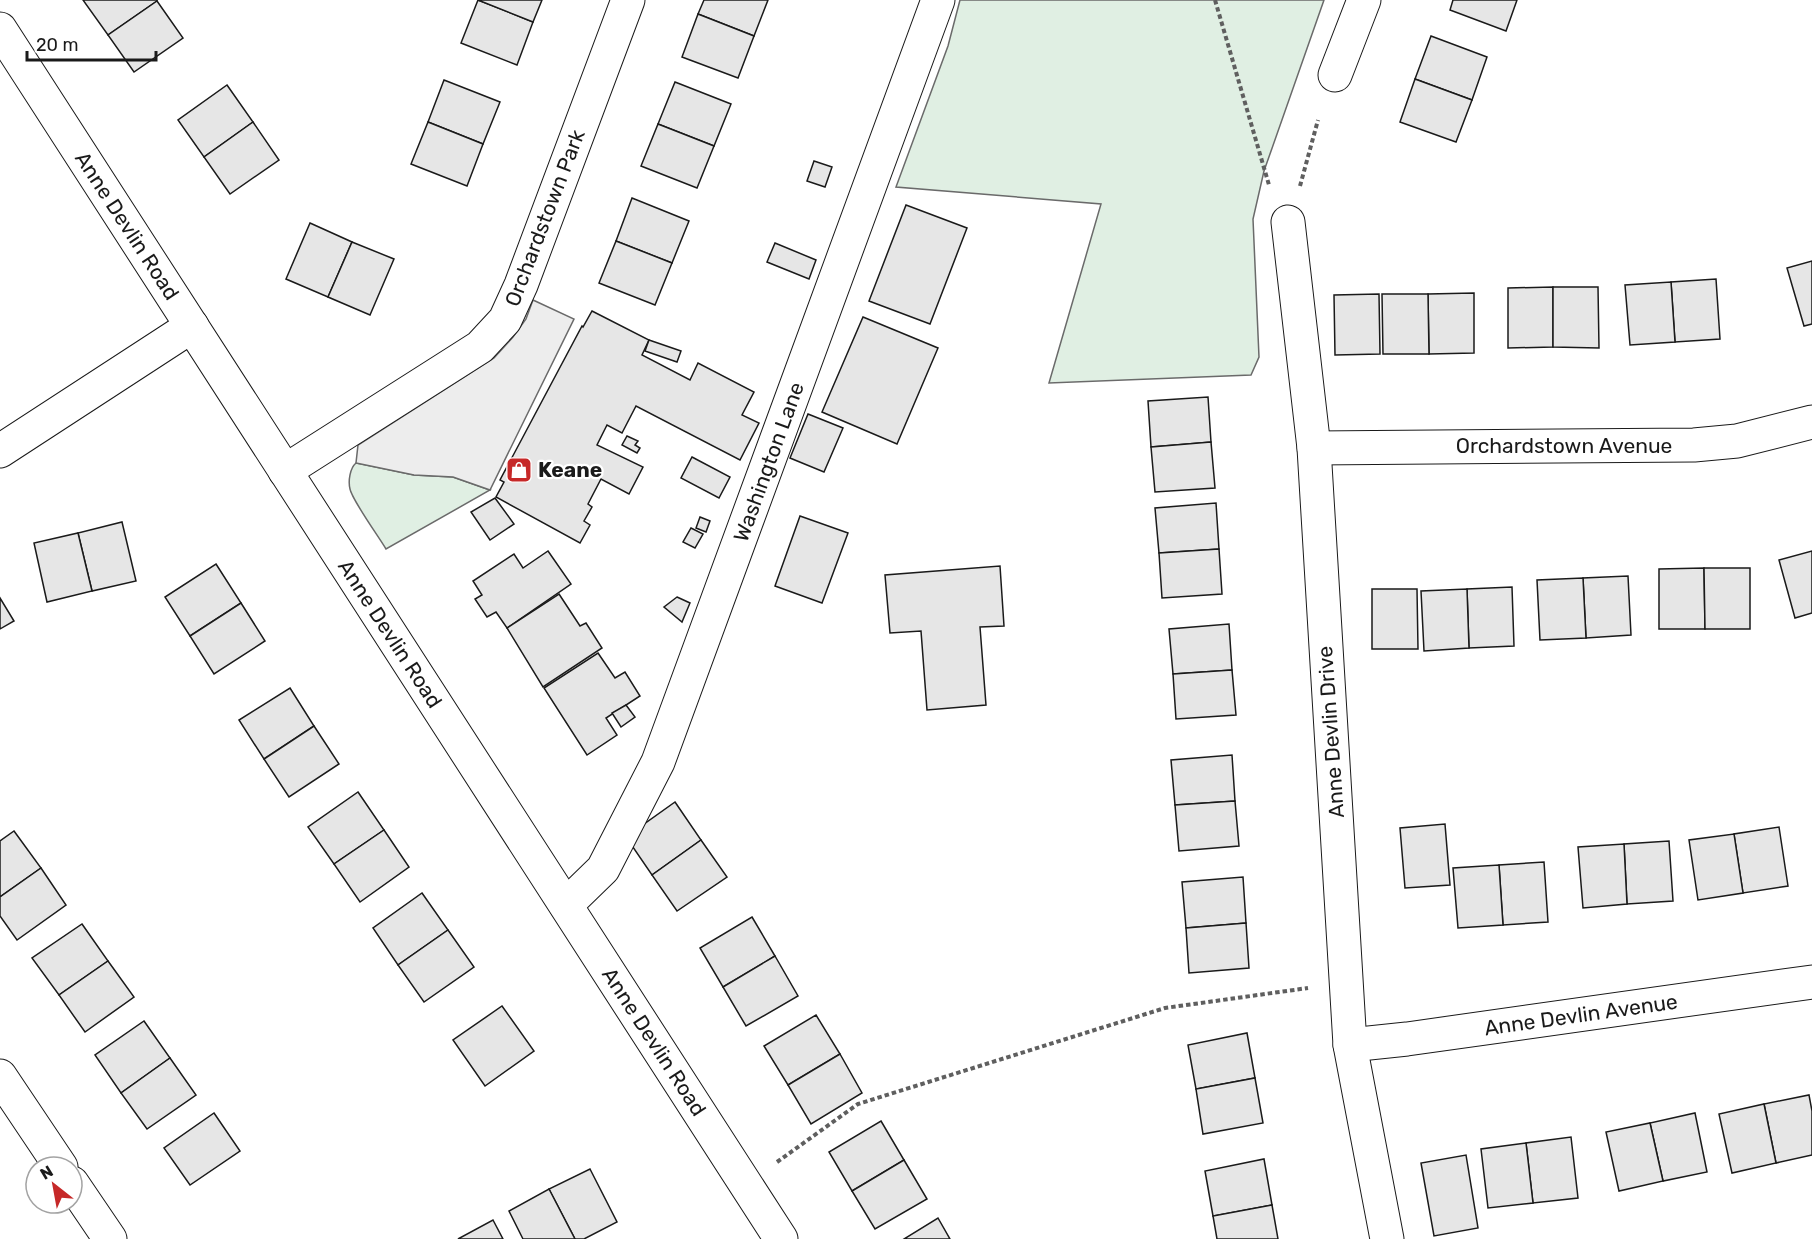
<svg xmlns="http://www.w3.org/2000/svg" width="1812" height="1239" font-family="Rubik,sans-serif">
	<rect width="100%" height="100%" fill="#fff"/>
	<g fill="#e0efe3" stroke="#6a6a6a" stroke-width="1.5">
		<polygon points="960,0 1324,0 1264,171 1253,219 1259,357 1251,375 1049,383 1101,204 896,187 948,46"/>
		<path d="M356 463 414 475 453 477 490 490 386 549C379 537 352 500 350 489 348 481 350 468 356 463Z"/>
	</g>
	<polygon fill="#ededed" stroke="#6a6a6a" stroke-width="1.5" points="533,300 574,319 490,490 453,477 414,475 356,463 358,445 494,358 513,337 526,319"/>
	<g fill="#e6e6e6" stroke="#1a1a1a" stroke-width="1.5">
		<polygon points="83,0 157,0 157,1 108,35"/>
		<polygon points="478,0 533,22 517,65 461,43"/>
		<polygon points="478,0 542,0 533,22"/>
		<polygon points="704,0 768,0 754,36 698,14"/>
		<polygon points="1453,0 1517,0 1506,31 1450,10"/>
		<polygon points="157,1 183,38 134,72 108,35"/>
		<polygon points="698,14 754,36 738,78 682,57"/>
		<polygon points="1431,36 1487,57 1472,100 1415,79"/>
		<polygon points="1415,79 1472,100 1456,142 1400,122"/>
		<polygon points="444,80 500,102 483,144 428,122"/>
		<polygon points="675,82 731,104 714,146 658,124"/>
		<polygon points="227,85 253,122 204,157 178,120"/>
		<polygon points="253,122 279,160 230,194 204,157"/>
		<polygon points="428,122 483,144 467,186 411,164"/>
		<polygon points="658,124 714,146 697,188 641,166"/>
		<polygon points="814,161 832,167 825,187 807,181"/>
		<polygon points="632,198 689,221 672,263 616,241"/>
		<polygon points="906,205 967,228 930,324 869,301"/>
		<polygon points="310,223 352,242 328,297 286,279"/>
		<polygon points="616,241 672,263 655,305 599,283"/>
		<polygon points="352,242 394,259 370,315 328,297"/>
		<polygon points="775,243 816,260 809,279 767,262"/>
		<polygon points="1812,261 1812,324 1804,326 1787,268"/>
		<polygon points="1716,279 1720,339 1675,342 1671,282"/>
		<polygon points="1671,282 1675,342 1630,345 1625,285"/>
		<polygon points="1553,287 1553,347 1508,348 1508,288"/>
		<polygon points="1553,287 1598,287 1599,348 1553,347"/>
		<polygon points="1474,293 1474,353 1429,354 1428,294"/>
		<polygon points="1379,294 1380,354 1335,355 1334,295"/>
		<polygon points="1382,294 1428,294 1429,354 1383,354"/>
		<polygon points="592,311 649,340 642,355 690,380 698,363 754,392 742,415 759,423 740,460 636,406 622,433 607,425 597,445 643,467 629,494 601,479 588,504 592,507 584,521 590,525 580,543 496,497 504,482 500,480 582,326 583,327"/>
		<polygon points="863,317 938,348 897,444 822,412"/>
		<polygon points="649,340 681,351 677,362 645,351"/>
		<polygon points="1208,397 1211,442 1151,447 1148,401"/>
		<polygon points="808,414 843,428 824,472 790,458"/>
		<polygon points="627,436 638,441 635,445 640,448 637,453 622,445"/>
		<polygon points="1211,442 1215,488 1155,492 1151,447"/>
		<polygon points="692,457 730,477 719,498 681,478"/>
		<polygon points="495,498 514,524 490,540 471,512"/>
		<polygon points="1216,503 1219,549 1159,553 1155,508"/>
		<polygon points="800,516 848,533 822,603 775,586"/>
		<polygon points="700,517 710,521 706,532 696,528"/>
		<polygon points="122,522 136,581 92,591 78,533"/>
		<polygon points="691,528 703,534 695,548 683,542"/>
		<polygon points="78,533 92,591 47,602 34,543"/>
		<polygon points="1219,549 1222,594 1162,598 1159,553"/>
		<polygon points="548,551 571,584 507,628 496,612 487,617 475,599 482,595 473,581 514,554 523,568"/>
		<polygon points="1812,551 1812,613 1795,618 1779,560"/>
		<polygon points="216,564 241,603 190,636 165,597"/>
		<polygon points="1000,566 1004,626 980,627 986,705 927,710 921,631 890,633 885,575"/>
		<polygon points="1704,568 1705,629 1659,629 1659,569"/>
		<polygon points="1704,568 1750,568 1750,629 1705,629"/>
		<polygon points="1628,576 1631,635 1586,638 1583,578"/>
		<polygon points="1583,578 1586,638 1540,640 1537,580"/>
		<polygon points="1512,587 1514,646 1469,648 1467,589"/>
		<polygon points="1372,589 1417,589 1418,649 1372,649"/>
		<polygon points="1467,589 1469,648 1424,651 1421,591"/>
		<polygon points="559,594 580,626 586,623 602,648 543,687 507,628"/>
		<polygon points="677,597 690,603 682,622 664,607"/>
		<polygon points="0,598 14,621 0,629"/>
		<polygon points="241,603 265,641 214,674 190,636"/>
		<polygon points="1229,624 1232,670 1173,674 1169,629"/>
		<polygon points="598,653 615,678 625,672 640,696 606,718 617,735 587,755 544,688"/>
		<polygon points="1232,670 1236,715 1176,719 1173,674"/>
		<polygon points="290,688 314,726 264,759 239,720"/>
		<polygon points="626,705 635,717 621,727 612,713"/>
		<polygon points="314,726 339,764 289,797 264,759"/>
		<polygon points="1232,755 1235,801 1175,805 1171,760"/>
		<polygon points="358,792 384,830 334,864 308,827"/>
		<polygon points="1235,801 1239,846 1179,851 1175,805"/>
		<polygon points="675,802 701,840 652,875 626,837"/>
		<polygon points="1445,824 1450,885 1405,888 1400,828"/>
		<polygon points="1779,827 1788,886 1743,893 1734,834"/>
		<polygon points="384,830 409,867 360,902 334,864"/>
		<polygon points="14,831 41,868 0,897 0,841"/>
		<polygon points="1734,834 1743,893 1698,900 1689,840"/>
		<polygon points="701,840 727,877 677,911 652,875"/>
		<polygon points="1669,841 1673,901 1627,904 1624,844"/>
		<polygon points="1624,844 1627,904 1583,908 1578,847"/>
		<polygon points="1544,862 1548,922 1503,925 1499,865"/>
		<polygon points="1499,865 1503,925 1458,928 1453,868"/>
		<polygon points="41,868 66,905 17,940 0,916 0,897"/>
		<polygon points="1243,877 1246,923 1186,928 1182,882"/>
		<polygon points="422,893 448,930 398,965 373,928"/>
		<polygon points="752,917 775,956 723,987 700,948"/>
		<polygon points="1246,923 1249,968 1189,973 1186,928"/>
		<polygon points="82,924 108,961 59,995 32,958"/>
		<polygon points="448,930 474,967 424,1002 398,965"/>
		<polygon points="775,956 798,996 746,1026 723,987"/>
		<polygon points="108,961 134,997 85,1032 59,995"/>
		<polygon points="502,1006 534,1051 485,1086 453,1040"/>
		<polygon points="816,1015 840,1054 788,1085 764,1046"/>
		<polygon points="144,1021 170,1058 121,1093 95,1055"/>
		<polygon points="1247,1033 1255,1078 1196,1089 1188,1045"/>
		<polygon points="840,1054 862,1093 811,1124 788,1085"/>
		<polygon points="170,1058 196,1095 147,1129 121,1093"/>
		<polygon points="1255,1078 1263,1123 1203,1134 1196,1089"/>
		<polygon points="1809,1095 1812,1111 1812,1155 1776,1163 1764,1104"/>
		<polygon points="1764,1104 1776,1163 1732,1173 1719,1114"/>
		<polygon points="214,1113 240,1151 190,1185 164,1148"/>
		<polygon points="1695,1113 1707,1172 1663,1181 1650,1123"/>
		<polygon points="881,1121 904,1160 852,1191 829,1152"/>
		<polygon points="1650,1123 1663,1181 1619,1191 1606,1132"/>
		<polygon points="1571,1137 1578,1198 1533,1203 1526,1143"/>
		<polygon points="1526,1143 1533,1203 1488,1208 1481,1149"/>
		<polygon points="1466,1155 1478,1228 1434,1236 1421,1163"/>
		<polygon points="1264,1159 1272,1205 1213,1216 1205,1171"/>
		<polygon points="904,1160 927,1199 875,1229 852,1191"/>
		<polygon points="590,1169 617,1222 584,1239 575,1239 549,1189"/>
		<polygon points="549,1189 575,1239 523,1239 509,1211"/>
		<polygon points="1272,1205 1278,1239 1217,1239 1213,1216"/>
		<polygon points="938,1218 950,1239 904,1239"/>
		<polygon points="493,1220 503,1239 458,1239"/>
	</g>
	<g fill="none" stroke-linecap="round" stroke-linejoin="round">
		<g stroke="#1a1a1a" stroke-width="35">
			<g id="street">
				<polyline points="0,29 781,1239"/>
				<polyline points="1335,75 1364,0"/>
				<polyline points="1288,222 1314,448 1350,1045 1387,1239"/>
				<polyline points="1314,448 1694,445 1737,441 1812,422"/>
				<polyline points="0,451 192,326"/>
				<polyline points="285,471 480,347 505,320 521,285 628,0"/>
				<polyline points="566,905 603,869 658,762 938,0"/>
				<polyline points="1350,1045 1407,1039 1812,982"/>
				<polyline points="0,1076 61,1167"/>
				<polyline points="72,1183 110,1239"/>
			</g>
		</g>
		<g stroke="#5f5f5f" stroke-width="4" stroke-dasharray="4.5 3" stroke-linecap="butt">
			<polyline points="1215,0 1269,185"/>
			<polyline points="1300,186 1318,120"/>
			<polyline points="777,1162 858,1104 1165,1008 1308,988"/>
		</g>
		<use href="#street" stroke="#fff" stroke-width="33"/>
	</g>
	<defs>
		<g id="shop-square" transform="scale(1.35)"><rect x="-9" y="-9" width="18" height="18" rx="4" fill="#c62828" stroke="#fff"/><path d="M-5-2.5h2.3a2.7 3.5 0 0 1 5.4 0H5L5.5 6h-11ZM-1.5-2.5h3a1.5 2.3 0 0 0-3 0Z" fill="#fff"/></g>
	</defs>
	<g fill-rule="evenodd">
		<use href="#shop-square" x="519" y="470"/>
	</g>
	<g text-anchor="middle" stroke-width="4.5" stroke-linejoin="round" paint-order="stroke">
		<g font-size="21" fill="#1a1a1a" stroke="#fff">
			<text transform="translate(545 218) rotate(-69)" y="7">Orchardstown Park</text>
			<text transform="translate(127 226) rotate(57)" y="7">Anne Devlin Road</text>
			<text x="1564" y="453">Orchardstown Avenue</text>
			<text transform="translate(769 462) rotate(-70)" y="7">Washington Lane</text>
			<text transform="translate(390 634) rotate(57)" y="7">Anne Devlin Road</text>
			<text transform="translate(1331 732) rotate(-94)" y="7">Anne Devlin Drive</text>
			<text transform="translate(1581 1015) rotate(-8)" y="7">Anne Devlin Avenue</text>
			<text transform="translate(654 1042) rotate(57)" y="7">Anne Devlin Road</text>
		</g>
		<g font-size="21" font-weight="bold" fill="#1a1a1a" stroke="#fff" text-anchor="start">
			<text x="538" y="477">Keane</text>
		</g>
	</g>
	<g transform="translate(54 1185) rotate(329)"><circle r="28" fill="#ffffff" stroke="#a3a3a3" stroke-width="1.5"/>
	<path d="M0-4.5L10 22L0 15L-10 22Z" fill="#c62828"/>
	<text y="-9" font-size="16" font-weight="bold" text-anchor="middle" fill="#1a1a1a">N</text>
	</g>
	<path d="M27 51v9h129v-9" fill="none" stroke="#1a1a1a" stroke-width="3"/>
	<text x="36" y="51" font-size="18" fill="#1a1a1a" stroke="#ffffff" stroke-width="4.5" paint-order="stroke">20 m</text>
</svg>
